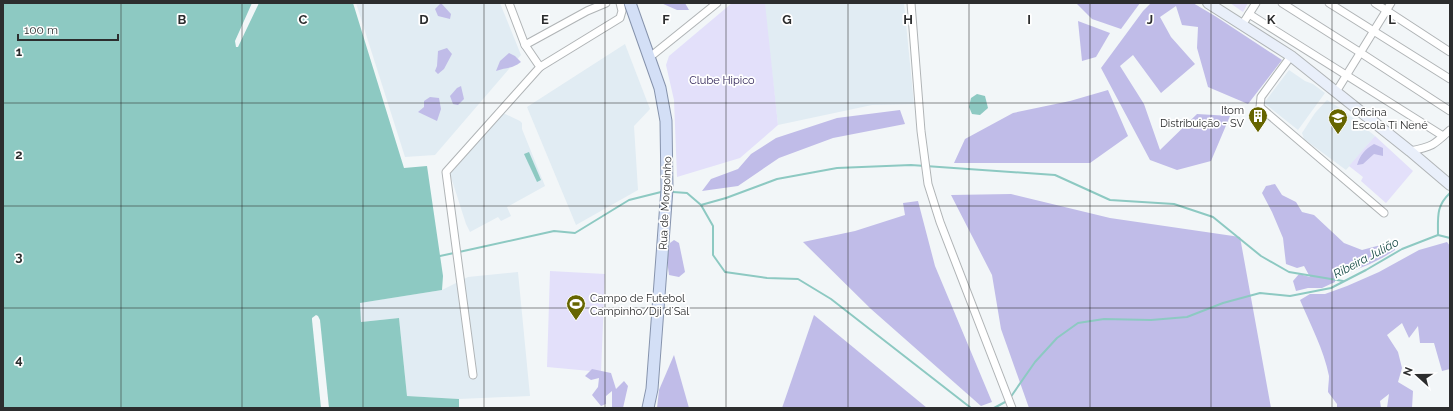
<svg xmlns="http://www.w3.org/2000/svg" width="1453" height="411" font-family="Raleway,sans-serif">
	<rect width="100%" height="100%" fill="#f2f6f8"/>
	<g fill="#e1ecf3">
		<polygon points="356,3 500,3 521,55 435,155 405,157"/>
		<polygon points="764,3 904,3 914,104 872,105 778,125"/>
		<polygon points="625,44 650,109 634,126 638,190 576,225 527,107"/>
		<polygon points="1289,70 1305,81 1313,84 1325,93 1298,130 1264,103"/>
		<polygon points="1327,100 1343,110 1375,136 1346,170 1304,139 1302,133 1315,113"/>
		<polygon points="503,113 520,121 522,123 522,129 545,186 507,207 511,216 501,221 498,217 470,232 466,224 450,174"/>
		<polygon points="518,272 530,396 459,399 407,396 399,318 361,322 359,303 442,290 468,277"/>
	</g>
	<g fill="#e3e0fa">
		<polygon points="732,3 765,3 778,125 740,158 677,177 674,100 666,65 669,56"/>
		<polygon points="1230,3 1248,3 1243,12"/>
		<polygon points="1375,136 1413,171 1386,203 1361,181 1363,177 1349,166"/>
		<polygon points="550,271 605,274 601,372 547,367"/>
	</g>
	<g fill="#c0bce8">
		<polygon points="441,3 451,14 450,19 438,16 435,9"/>
		<polygon points="661,3 685,3 689,10 677,10"/>
		<polygon points="1076,3 1140,3 1121,29 1092,19"/>
		<polygon points="1151,3 1193,3 1215,16 1282,60 1248,104 1208,87 1197,48 1198,27 1182,25 1176,6 1160,17 1171,37 1195,64 1161,93 1133,55 1120,66 1144,104 1160,150 1197,114 1230,116 1211,161 1177,170 1150,160 1101,68 1143,11"/>
		<polygon points="1078,21 1110,33 1096,57 1082,61"/>
		<polygon points="447,48 452,54 444,69 438,74 435,71 437,66 438,51"/>
		<path d="M509 53 515 56 521 62C512 69 507 67 496 71L500 61Z"/>
		<polygon points="461,86 464,99 458,105 453,104 450,96 457,88"/>
		<polygon points="1108,90 1128,136 1090,163 954,163 965,139 1013,113 1070,101"/>
		<polygon points="430,97 439,98 441,109 437,121 418,112 424,107 424,101"/>
		<polygon points="900,110 905,124 833,138 779,158 738,186 702,191 711,179 738,169 751,154 776,138 837,118"/>
		<path d="M1374 144 1383 148V156L1374 154 1363 164 1357 165C1360 155 1365 149 1374 144Z"/>
		<path d="M1275 184 1282 195 1296 202 1302 212 1314 215 1344 243 1362 250 1392 242 1395 250C1377 262 1356 271 1335 276V282L1322 288H1308L1296 291 1293 281 1299 274 1310 277 1304 266 1297 268 1286 264 1283 238 1272 212 1262 193 1266 186Z"/>
		<polygon points="1011,194 1110,218 1240,237 1271,408 1029,408 1001,329 992,275 951,195"/>
		<polygon points="918,201 935,266 992,402 981,406 871,309 803,242 855,231 905,215 903,203"/>
		<polygon points="674,240 679,243 685,272 679,277 669,275 667,260 670,243"/>
		<path d="M1447 242 1450 246V369L1442 371 1434 343H1420L1418 326 1409 338 1402 323 1387 335 1398 352 1402 368 1398 382 1413 391 1412 408H1387L1389 394 1380 401 1381 408H1337V404L1328 392C1328 387 1329 381 1329 376 1324 350 1310 324 1300 300L1310 294H1325L1347 286 1379 272 1419 250Z"/>
		<polygon points="814,315 927,408 782,408"/>
		<polygon points="674,355 689,408 657,408 659,390"/>
		<polygon points="592,369 611,373 616,389 624,381 628,386 623,408 612,408 612,391 606,396 606,404 601,406 592,395 598,387 599,378 591,380 585,376"/>
	</g>
	<g fill="#8dc9c2">
		<polygon points="3,3 252,3 235,41 236,47 238,47 259,3 353,3 404,168 427,166 443,276 442,290 360,303 361,322 399,318 407,396 459,399 459,408 3,408"/>
		<polygon points="977,94 985,96 988,108 980,115 972,114 969,107 971,98"/>
		<polygon points="529,152 541,180 537,182 524,154"/>
	</g>
	<polygon fill="#f2f6f8" points="316,315 318,316 320,320 329,408 321,408 312,320 312,318"/>
	<g fill="none" stroke-linecap="round" stroke-linejoin="round">
		<g stroke="#8dc9c2" stroke-width="2">
			<polyline points="673,192 687,193 701,205 713,226 713,255 725,272 767,278 798,279 831,299 971,408"/>
			<polyline points="701,205 726,198 777,179 837,168 911,165 1055,175 1110,200 1174,204 1213,217 1261,256 1289,272 1343,281"/>
			<path d="M1438 235C1438 217 1436 206 1450 193"/>
			<polyline points="459,252 554,231 575,233 629,200 661,192"/>
			<polyline points="440,256 454,253"/>
			<polyline points="1010,398 1035,362 1057,338 1078,323 1104,319 1151,320 1187,317 1223,303 1260,293 1290,296 1331,288 1366,270 1402,249 1438,235 1450,238"/>
			<polyline points="994,408 1007,401"/>
		</g>
		<g stroke="#b0b4b6" stroke-width="9">
			<g id="street">
				<polyline points="911,3 921,131 928,184 940,222 1012,408"/>
				<polyline points="1282,3 1361,53 1450,111"/>
				<polyline points="1329,3 1450,79"/>
				<polyline points="1375,3 1450,52"/>
				<polyline points="1249,14 1443,136"/>
				<polyline points="1242,25 1256,3"/>
				<polyline points="525,45 587,11 606,3"/>
				<polyline points="1291,56 1261,97 1260,107 1384,213"/>
				<polyline points="650,57 717,3"/>
				<polyline points="540,67 620,18 622,11 620,3"/>
				<polyline points="1336,92 1391,3"/>
				<path d="M1410 151C1432 147 1434 145 1450 130"/>
				<polyline points="473,375 446,172 540,67 525,45 509,3"/>
			</g>
		</g>
		<g stroke="#b0b4b6" stroke-width="12">
			<polyline id="secondary" points="1208,3 1291,56 1410,151 1450,185"/>
		</g>
		<g stroke="#8693ac" stroke-width="13">
			<polyline id="primary" points="630,3 660,88 666,121 667,189 652,389 648,408"/>
		</g>
		<use href="#street" stroke="#fff" stroke-width="7"/>
		<use href="#secondary" stroke="#e9effa" stroke-width="10"/>
		<use href="#primary" stroke="#d3dff6" stroke-width="11"/>
	</g>
	<path fill="none" stroke="#2c2d2e" stroke-width="1" stroke-opacity="0.55" d="M121 3V408M242 3V408M363 3V408M484 3V408M605 3V408M726 3V408M848 3V408M969 3V408M1090 3V408M1211 3V408M1332 3V408M3 103H1450M3 206H1450M3 308H1450"/>
	<defs>
		<g id="building-pin" transform="scale(1)"><path d="M0 17L-7.5 6A9.5 9.5 0 1 1 7.5 6Z" fill="#666500" stroke="#fff"/><path d="M-4-6H4V6H1V3H-1V6H-4ZM-2.5-4.3h1.7v1.8h-1.7ZM.8-4.3h1.7v1.8H.8ZM-2.5-1h1.7V.8h-1.7ZM.8-1h1.7V.8H.8Z" fill="#fff"/></g>
		<g id="school-pin" transform="scale(1)"><path d="M0 17L-7.5 6A9.5 9.5 0 1 1 7.5 6Z" fill="#666500" stroke="#fff"/><path d="M0-5L7-2L0 1L-7-2ZM-4 1L0 2.5L4 1V4Q0 6-4 4Z" fill="#fff"/></g>
		<g id="stadium-pin" transform="scale(1)"><path d="M0 17L-7.5 6A9.5 9.5 0 1 1 7.5 6Z" fill="#666500" stroke="#fff"/><path d="M0-5a6.5 5 0 1 0 0 10a6.5 5 0 1 0 0-10ZM-3.5-1.8h7v3.6h-7Z" fill="#fff"/></g>
	</defs>
	<g fill-rule="evenodd">
		<use href="#building-pin" x="1258" y="116"/>
		<use href="#school-pin" x="1338" y="118"/>
		<use href="#stadium-pin" x="576" y="304"/>
	</g>
	<g text-anchor="middle" stroke-width="3.5" stroke-linejoin="round" paint-order="stroke">
		<g font-size="11" fill="#2a1e53" stroke="#fff">
			<text x="722" y="84">Clube Hipico</text>
		</g>
		<g font-size="11" fill="#2c2d2e" stroke="#fff" text-anchor="start">
			<text x="1244" y="114" text-anchor="end">Itom<tspan x="1244" dy="13">Distribuição - SV</tspan></text>
			<text x="1352" y="116">Oficina<tspan x="1352" dy="13">Escola Ti Nené</tspan></text>
			<text x="590" y="302">Campo de Futebol<tspan x="590" dy="13">Campinho/Dji d´Sal</tspan></text>
		</g>
		<g font-size="11" fill="#2c2d2e" stroke="#fff">
			<text transform="translate(665 203) rotate(-87)" y="4">Rua de Morgoinho</text>
		</g>
		<g font-size="12" font-style="italic" fill="#144944" stroke="#fff">
			<text transform="translate(1366 258) rotate(-28)" y="4">Ribeira Julião</text>
		</g>
	</g>
	<g font-size="13" text-anchor="middle" font-weight="bold" fill="#2c2d2e" stroke="#fff" stroke-width="3.5" stroke-linejoin="round" paint-order="stroke">
		<text x="182" y="24">B</text>
		<text x="303" y="24">C</text>
		<text x="424" y="24">D</text>
		<text x="545" y="24">E</text>
		<text x="666" y="24">F</text>
		<text x="787" y="24">G</text>
		<text x="908" y="24">H</text>
		<text x="1029" y="24">I</text>
		<text x="1150" y="24">J</text>
		<text x="1271" y="24">K</text>
		<text x="1392" y="24">L</text>
		<text x="19" y="56">1</text>
		<text x="19" y="159">2</text>
		<text x="19" y="261">3</text>
		<text x="19" y="364">4</text>
	</g>
	<rect width="1453" height="411" fill="none" stroke="#2c2d2e" stroke-width="8"/>
	<g transform="translate(1417 375) rotate(291)" stroke="#ffffff" stroke-width="3" paint-order="stroke">
	<path d="M0-3L7 15L0 10L-7 15Z" fill="#2c2d2e"/>
	<text y="-6" font-size="11" font-weight="bold" text-anchor="middle" fill="#2c2d2e">N</text>
	</g>
	<path d="M18 34v6h100v-6" fill="none" stroke="#2c2d2e" stroke-width="2"/>
	<text x="24" y="34" font-size="12" fill="#2c2d2e" stroke="#ffffff" stroke-width="3" paint-order="stroke">100 m</text>
</svg>
